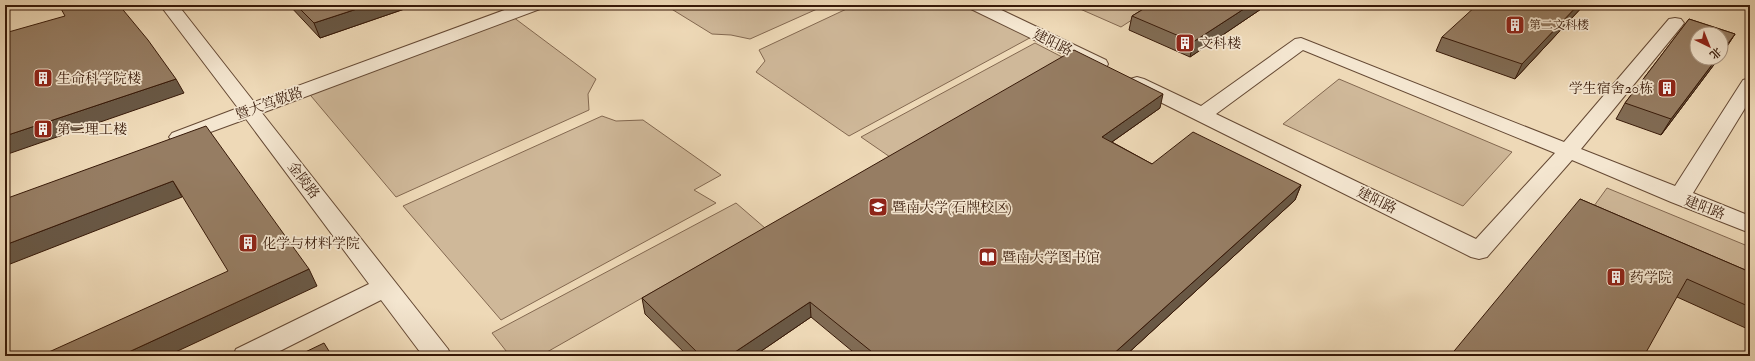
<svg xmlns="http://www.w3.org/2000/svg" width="1755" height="361" font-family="'IM FELL Double Pica','Noto Serif SC',serif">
	<rect width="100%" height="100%" fill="#eed9b7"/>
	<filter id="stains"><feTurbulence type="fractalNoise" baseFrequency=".005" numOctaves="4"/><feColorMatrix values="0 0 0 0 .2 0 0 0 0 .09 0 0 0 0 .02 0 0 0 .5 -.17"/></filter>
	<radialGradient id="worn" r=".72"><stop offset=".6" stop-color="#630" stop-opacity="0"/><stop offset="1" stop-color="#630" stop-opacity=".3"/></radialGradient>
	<g fill="#cfb899" stroke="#836850">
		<polygon points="665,5 826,5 750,39 731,35 712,34"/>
		<polygon points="855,5 977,5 1037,34 849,136 756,72 765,61 759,50"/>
		<polygon points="1071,5 1155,5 1121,27"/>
		<polygon points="509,14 596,79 588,94 589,110 396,197 306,90"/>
		<polygon points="1035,43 1064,58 890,157 861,137"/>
		<polygon points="1339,79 1512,152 1463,206 1283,124"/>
		<polygon points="602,116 616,121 643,120 721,175 694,190 716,203 501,320 403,206"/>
		<polygon points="1607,188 1750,247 1750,288 1586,217"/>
		<polygon points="736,203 765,228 540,356 510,356 492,333"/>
	</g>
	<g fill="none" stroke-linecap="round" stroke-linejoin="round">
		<g stroke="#654934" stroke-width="2">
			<g id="minor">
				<polygon points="160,5 178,5 254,102 518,5 543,5 540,9 262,113 448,349 451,356 423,356 381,300 270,356 233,356 236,349 369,284 246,119 186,141 179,143 172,141 169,137 172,133 238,108"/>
				<polygon points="968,5 991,5 1106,60 1108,64 1106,68 1099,70 1092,68 971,9"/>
				<path d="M1675 18 1681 19 1684 23 1681 27 1581 149 1675 186 1743 80 1750 78V100L1693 193 1750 216V233L1671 202 1572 160 1487 257 1479 259 1471 257 1130 87 1127 83 1130 79 1137 77 1144 79 1201 106 1295 39 1301 38 1564 142 1669 19ZM1303 50 1555 153 1476 239 1216 114Z"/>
			</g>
		</g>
		<use href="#minor" fill="#f4e6d0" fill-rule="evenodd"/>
	</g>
	<g fill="#816c55" stroke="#371908">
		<polygon points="289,5 416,5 320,38"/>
		<polygon points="1150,5 1267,5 1190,57 1129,30 1132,16"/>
		<polygon points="1584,5 1515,79 1436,51 1442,37"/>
		<polygon points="1689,19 1735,34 1721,55 1721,34 1697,34 1697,58 1719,58 1661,135 1616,119 1625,103"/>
		<polygon points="1160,108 1112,142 1152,164 1301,185 1295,200 1125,356 858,356 811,317 754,356 688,356 645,314 642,298"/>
		<polygon points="1580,199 1750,272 1750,330 1677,297"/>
	</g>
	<g fill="#695845" stroke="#371908">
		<polygon points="369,5 416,5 320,38 314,23"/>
		<polygon points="1250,5 1267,5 1190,57 1193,42"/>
		<polygon points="1578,5 1584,5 1515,79 1522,64"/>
		<polygon points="1735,34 1726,48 1721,55 1721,53"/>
		<polygon points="1717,58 1719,58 1661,135 1671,119"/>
		<polygon points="176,79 184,93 5,155 5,136"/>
		<polygon points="1163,94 1160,108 1099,151 1102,137"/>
		<polygon points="173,181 182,197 5,266 5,245"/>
		<polygon points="1301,185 1295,200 1125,356 1111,356"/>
		<polygon points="309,269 317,286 167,356 120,356"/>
		<polygon points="810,302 811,317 754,356 729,356"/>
	</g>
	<g fill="#967d63" stroke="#371908">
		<polygon points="59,5 119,5 148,40 176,79 5,136 5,33 65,16"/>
		<polygon points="296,5 369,5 314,23"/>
		<polygon points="1150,5 1250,5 1193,42 1132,16"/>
		<polygon points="1477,5 1578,5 1522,64 1442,37"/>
		<polygon points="1689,19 1735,34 1721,53 1721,34 1697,34 1697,58 1717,58 1671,119 1625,103"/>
		<polygon points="1074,50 1163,94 1102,137 1152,164 1193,132 1301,185 1111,356 877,356 810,302 729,356 701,356 642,298"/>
		<polygon points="206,126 309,269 120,356 40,356 228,271 173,181 5,245 5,199"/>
		<polygon points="1580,199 1750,272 1750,307 1687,279 1644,356 1450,356"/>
		<polygon points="324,343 332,356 297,356"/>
	</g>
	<defs>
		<g id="building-square" transform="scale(1)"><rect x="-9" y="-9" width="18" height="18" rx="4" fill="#8f2418" stroke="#f4e6d0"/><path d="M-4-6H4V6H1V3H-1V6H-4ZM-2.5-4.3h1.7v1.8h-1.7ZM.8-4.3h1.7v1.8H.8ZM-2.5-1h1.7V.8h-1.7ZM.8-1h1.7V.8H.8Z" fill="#fff"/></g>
		<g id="university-square" transform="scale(1)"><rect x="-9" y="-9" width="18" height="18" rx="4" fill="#8f2418" stroke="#f4e6d0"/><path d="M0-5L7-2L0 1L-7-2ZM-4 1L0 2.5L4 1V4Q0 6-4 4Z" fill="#fff"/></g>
		<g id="library-square" transform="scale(1)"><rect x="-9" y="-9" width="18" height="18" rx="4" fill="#8f2418" stroke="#f4e6d0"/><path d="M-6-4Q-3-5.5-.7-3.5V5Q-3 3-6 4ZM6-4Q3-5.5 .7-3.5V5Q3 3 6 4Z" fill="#fff"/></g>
	</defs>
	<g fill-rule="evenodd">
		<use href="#building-square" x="1515" y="25"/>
		<use href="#building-square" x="1185" y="43"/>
		<use href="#building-square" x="43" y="78"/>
		<use href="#building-square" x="1667" y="88"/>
		<use href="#building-square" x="43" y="129"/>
		<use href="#university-square" x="878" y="207"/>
		<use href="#building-square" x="248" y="243"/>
		<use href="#library-square" x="988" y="257"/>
		<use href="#building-square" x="1616" y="277"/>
	</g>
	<g text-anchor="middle" stroke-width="3.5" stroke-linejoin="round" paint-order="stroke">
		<g font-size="12" fill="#371908" stroke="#f4e6d0" text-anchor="start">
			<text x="1529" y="29">第二文科楼</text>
		</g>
		<g font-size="14" fill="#371908" stroke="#f4e6d0">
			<text transform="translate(1053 42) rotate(26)" y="5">建阳路</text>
			<text transform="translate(269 103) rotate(-20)" y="5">暨大笃敬路</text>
			<text transform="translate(304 180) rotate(53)" y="5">金陵路</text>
			<text transform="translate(1377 200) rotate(26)" y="5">建阳路</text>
			<text transform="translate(1705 207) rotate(21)" y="5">建阳路</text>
		</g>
		<g font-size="14" fill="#371908" stroke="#f4e6d0" text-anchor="start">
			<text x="1199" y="48">文科楼</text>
			<text x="57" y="83">生命科学院楼</text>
			<text x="1653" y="93" text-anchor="end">学生宿舍20栋</text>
			<text x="57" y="134">第二理工楼</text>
			<text x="892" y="212">暨南大学(石牌校区)</text>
			<text x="262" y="248">化学与材料学院</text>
			<text x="1002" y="262">暨南大学图书馆</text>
			<text x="1630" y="282">药学院</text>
		</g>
	</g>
	<rect width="1755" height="361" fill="none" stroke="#eed9b7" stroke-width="20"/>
	<rect x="6" y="6" width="1743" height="349" fill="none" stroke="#371908" stroke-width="2"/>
	<rect x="10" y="10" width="1735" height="341" fill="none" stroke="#371908"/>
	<g transform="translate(1709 46) rotate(137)"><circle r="19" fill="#f4e6d0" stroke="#a89480"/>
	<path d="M0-3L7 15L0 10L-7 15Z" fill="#8f2418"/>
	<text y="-6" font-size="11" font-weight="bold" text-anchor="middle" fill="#371908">北</text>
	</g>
	<rect width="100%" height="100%" filter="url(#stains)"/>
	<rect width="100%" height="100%" fill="url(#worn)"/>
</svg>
